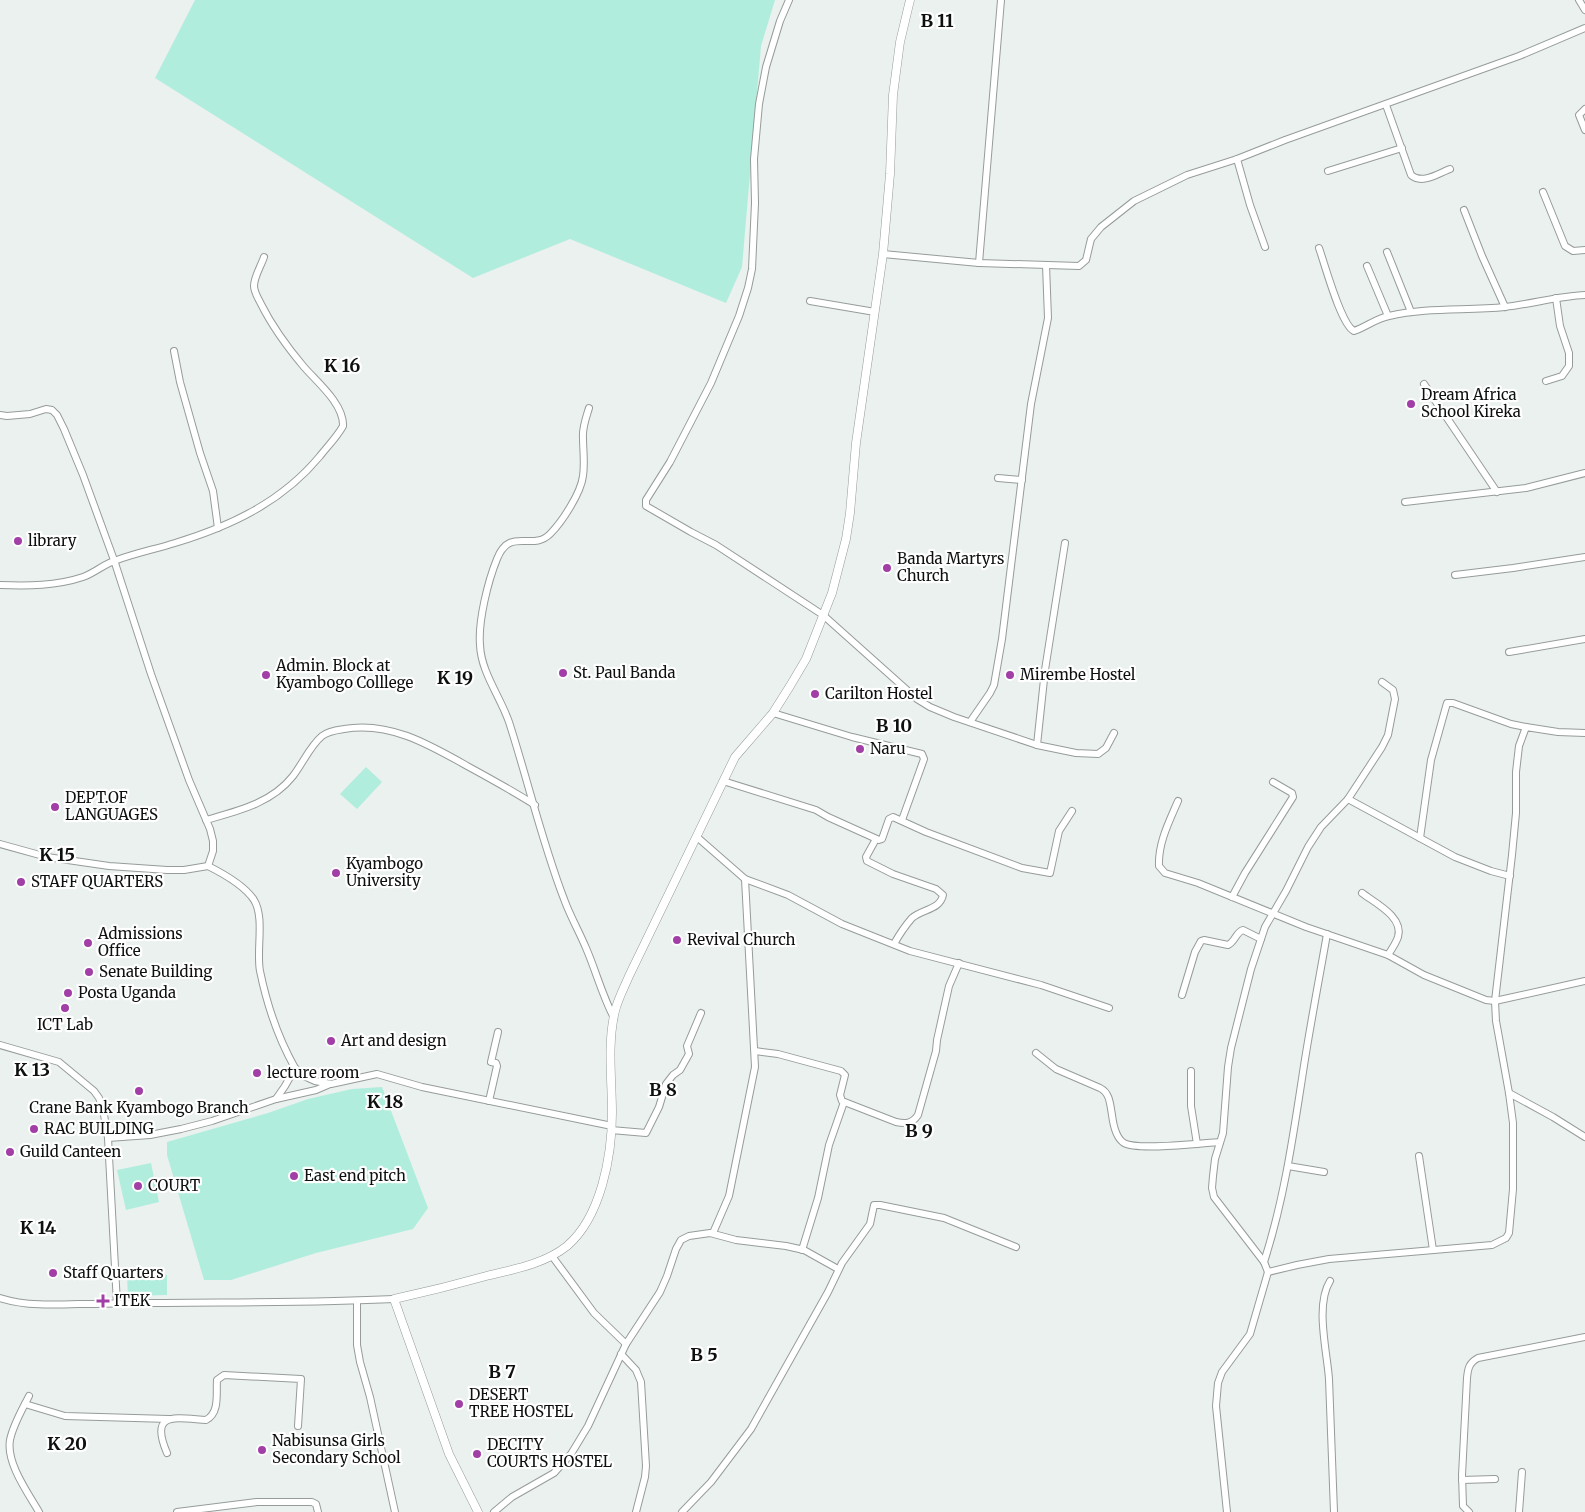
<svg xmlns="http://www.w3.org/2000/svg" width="1585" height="1512" font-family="Merriweather,serif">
	<rect width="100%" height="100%" fill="#eaf1ef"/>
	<g fill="#b1eddd">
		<polygon points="195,0 775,0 761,46 742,267 726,303 570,239 473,278 155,78"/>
		<polygon points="366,767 382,782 357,809 340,794"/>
		<polygon points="382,1087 428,1208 413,1229 316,1253 231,1280 204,1280 167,1155 167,1142 268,1113 308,1099 352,1089"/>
		<polygon points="151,1163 159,1202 126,1210 117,1170"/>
		<polygon points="167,1275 167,1295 128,1296 127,1276"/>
	</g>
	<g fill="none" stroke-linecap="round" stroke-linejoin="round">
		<g stroke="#969c9a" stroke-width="8">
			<g id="minor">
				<polyline points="789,0 780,21 766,67 759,104 754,159 755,203 752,269 748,288 739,316 711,383 670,462 646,500 646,506 691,532 716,545 823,615 917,699 930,707 954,717 1037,745 1076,753 1098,754 1106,748 1114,733"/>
				<polyline points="1579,0 1585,10"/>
				<path d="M1386 105 1411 175C1422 185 1439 173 1450 169"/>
				<polyline points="1585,109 1579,115 1585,130"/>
				<polyline points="1237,159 1250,205 1265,247"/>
				<polyline points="1328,171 1402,148"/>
				<polyline points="1543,192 1565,246 1573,251 1585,250"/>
				<polyline points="1464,210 1482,256 1505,307"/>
				<path d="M1319 248C1325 265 1341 325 1354 331 1366 327 1377 318 1389 316 1427 307 1467 311 1505 307 1532 304 1558 296 1585 295"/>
				<polyline points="1387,252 1411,312"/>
				<polyline points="883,254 979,263 1079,266 1086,260 1091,239 1101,227 1134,201 1187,175 1237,159 1285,140 1519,56 1585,28"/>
				<polyline points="979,263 1001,0"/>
				<polyline points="1367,266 1388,316"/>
				<polyline points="810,301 875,312"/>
				<polyline points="174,351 180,382 200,453 213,491 218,528"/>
				<polyline points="1546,381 1562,376 1569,366 1569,353 1560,326 1556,298"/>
				<polyline points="1424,384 1497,492"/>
				<path d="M589 408C586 418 582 428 583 438 583 450 585 463 583 476 581 493 562 522 550 534 532 552 510 526 497 559 488 581 478 621 480 645 481 672 500 696 509 722 528 781 542 842 564 899 570 916 579 931 586 948 596 971 602 995 614 1018"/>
				<polyline points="0,415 7,416 30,414 46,409 52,410 57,415 64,429 83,475 114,560 151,674 189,780 210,829 213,841 213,851 208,866"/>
				<polyline points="998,478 1022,480"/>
				<polyline points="1405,502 1526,488 1585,473"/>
				<polyline points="1455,575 1513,568 1585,557"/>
				<path d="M0 585C28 586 56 586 83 577 95 573 105 563 117 560 136 553 156 549 175 543 231 526 282 502 320 456 327 447 337 437 343 426 344 404 317 382 304 367 288 348 272 326 261 304 258 298 254 292 254 286 254 277 261 266 264 257"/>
				<polyline points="1509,652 1585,639"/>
				<polyline points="773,713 852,737 922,754 924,759 902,820"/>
				<polyline points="970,722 990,693 994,685 1002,639 1031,404 1048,318 1046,265"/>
				<polyline points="1037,745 1045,670 1065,543"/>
				<polyline points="723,781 816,810 828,817 879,840 882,839 889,819 893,817 926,832 1022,868 1050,873 1059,831 1072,811"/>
				<polyline points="1348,799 1382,747 1388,735 1395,699 1393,690 1382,682"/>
				<path d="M1178 801C1169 822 1158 843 1159 866L1165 873 1198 883 1306 927 1388 955 1424 975 1486 1000 1495 1001 1585 981"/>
				<path d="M206 820C238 811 272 803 293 776 303 763 310 746 322 736 328 731 337 730 344 729 390 721 430 745 469 767 491 779 513 791 535 805"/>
				<polyline points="697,837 745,879 788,895 842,924 910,951 1041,985 1109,1008"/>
				<polyline points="1420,838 1431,760 1447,703 1453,703 1511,724 1526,727"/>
				<path d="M876 839 866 857 867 861 893 874 936 889 943 895C940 910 922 909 912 918 905 926 899 935 894 944"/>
				<polyline points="0,844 47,857 109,866 167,870 184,870 208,866"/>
				<path d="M1362 893C1375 903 1404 917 1398 937 1396 943 1392 949 1388 955"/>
				<polyline points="1232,897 1245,873 1293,797 1292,793 1273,782"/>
				<path d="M1182 995 1195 952 1201 941 1204 940 1228 945C1235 942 1236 932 1243 930L1261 939"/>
				<polyline points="0,1045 59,1062 94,1091 99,1098 103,1109 108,1138 117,1304"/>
				<path d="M755 1051 778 1054 841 1071 845 1075 840 1095 842 1101 896 1122C905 1124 912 1124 918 1115L936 1051 937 1040 949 986 959 963"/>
				<path d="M1036 1053 1056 1069 1100 1088C1110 1093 1110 1104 1112 1115 1113 1123 1116 1138 1124 1143 1138 1151 1202 1143 1220 1142"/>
				<polyline points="295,1068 304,1076 315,1081 331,1084 377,1074 422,1087 612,1126"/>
				<polyline points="1191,1071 1191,1106 1197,1144"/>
				<polyline points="1509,1093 1553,1117 1585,1137"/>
				<polyline points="276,1099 316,1090 330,1084"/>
				<polyline points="489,1101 497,1066 496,1063 491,1062 498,1032"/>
				<polyline points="611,1130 646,1133 659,1107 666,1084 673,1075 680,1070 689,1054 687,1046 701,1013"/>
				<path d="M108 1138 150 1135 181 1129 212 1121 276 1099 285 1086 295 1068C278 1038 267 1005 260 971 256 950 265 918 254 900 245 886 222 873 208 866"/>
				<polyline points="1419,1156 1433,1250"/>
				<polyline points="1288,1166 1324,1172"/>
				<polyline points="713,1233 729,1196 755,1067 745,879"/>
				<polyline points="802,1250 818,1198 829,1145 844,1102"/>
				<polyline points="552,1256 594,1313 626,1344"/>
				<polyline points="1264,1262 1214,1197 1212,1188 1213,1176 1215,1159 1223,1133 1228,1067 1231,1048 1251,969 1265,927 1286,891 1308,847 1321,827 1348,799 1455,857 1491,871 1510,876"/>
				<path d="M1268 1272 1264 1262C1284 1200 1293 1137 1303 1072 1310 1026 1319 980 1327 934"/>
				<path d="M1330 1281C1315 1305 1327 1351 1329 1379 1331 1423 1332 1468 1334 1512"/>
				<path d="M0 1298C26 1306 52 1305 79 1304 103 1304 127 1303 151 1303 232 1302 313 1303 394 1299"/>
				<polyline points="357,1301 357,1345 360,1362 370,1397 395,1512"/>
				<polyline points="621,1354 636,1370 641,1382 646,1466 645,1477 636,1512"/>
				<path d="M29 1396C22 1410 13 1425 10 1440 6 1463 28 1493 39 1512"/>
				<polyline points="25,1404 65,1416 169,1419"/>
				<path d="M167 1453C149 1411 175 1418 206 1420 220 1413 216 1393 217 1380L224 1375 301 1379 298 1426"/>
				<polyline points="1462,1480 1495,1479"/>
				<polyline points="177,1512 257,1502 312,1502 316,1504 318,1512"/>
				<polyline points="494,1512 512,1497 554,1473 571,1454 588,1426 626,1344 660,1292 667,1276 676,1249 681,1240 689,1236 710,1233 736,1240 786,1246 804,1250 838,1269"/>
				<polyline points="682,1512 711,1482 751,1429 828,1292 842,1263 870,1224 874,1205 880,1205 944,1218 1016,1247"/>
				<polyline points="1227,1512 1216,1406 1218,1383 1222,1372 1250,1334 1268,1272 1297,1265 1329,1259 1492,1245 1506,1238 1509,1233 1513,1189 1513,1123 1509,1093 1496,1021 1495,1001 1512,855 1516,813 1516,772 1519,746 1526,727 1558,732 1585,733"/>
				<path d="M1469 1512 1463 1506 1462 1475 1467 1378C1468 1368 1469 1363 1478 1358L1585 1337"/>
				<polyline points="1519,1512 1522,1472"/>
			</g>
		</g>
		<g stroke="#969c9a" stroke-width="9">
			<path id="tertiary" d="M478 1512 449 1454 394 1299C426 1292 458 1284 490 1275 516 1269 546 1263 567 1246 601 1217 612 1156 612 1113 612 1080 607 1044 615 1011 618 999 624 988 629 976L735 757 773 713 790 686 806 659 832 593 846 539 850 513 856 443 883 254 890 174 893 95 900 42 910 0"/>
		</g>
		<use href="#minor" stroke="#fff" stroke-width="6"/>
		<use href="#tertiary" stroke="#fff" stroke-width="8"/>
	</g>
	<g fill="#a23fa6" stroke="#fff" stroke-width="2">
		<circle cx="1411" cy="404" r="5"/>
		<circle cx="18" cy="541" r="5"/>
		<circle cx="887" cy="568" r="5"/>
		<circle cx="563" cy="673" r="5"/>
		<circle cx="266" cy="675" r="5"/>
		<circle cx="1010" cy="675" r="5"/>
		<circle cx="815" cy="694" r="5"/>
		<circle cx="860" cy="749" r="5"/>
		<circle cx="55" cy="807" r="5"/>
		<circle cx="336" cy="873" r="5"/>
		<circle cx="21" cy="882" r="5"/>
		<circle cx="677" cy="940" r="5"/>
		<circle cx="88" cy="943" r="5"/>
		<circle cx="89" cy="972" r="5"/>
		<circle cx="68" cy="993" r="5"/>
		<circle cx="65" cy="1008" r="5"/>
		<circle cx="331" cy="1041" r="5"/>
		<circle cx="257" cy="1073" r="5"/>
		<circle cx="139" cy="1091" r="5"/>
		<circle cx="34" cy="1129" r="5"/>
		<circle cx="10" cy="1152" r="5"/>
		<circle cx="294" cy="1176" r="5"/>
		<circle cx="138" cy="1186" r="5"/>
		<circle cx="53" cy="1273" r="5"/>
		<path d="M100.5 1293.5h5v5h5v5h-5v5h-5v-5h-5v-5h5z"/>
		<circle cx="459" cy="1404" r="5"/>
		<circle cx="262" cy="1450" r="5"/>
		<circle cx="477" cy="1454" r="5"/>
	</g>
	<g text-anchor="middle" stroke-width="4.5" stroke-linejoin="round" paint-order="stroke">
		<g font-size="15" fill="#0e1010" stroke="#fff" text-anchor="start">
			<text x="1421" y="400">Dream Africa<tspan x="1421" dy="17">School Kireka</tspan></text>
			<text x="28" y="546">library</text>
			<text x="897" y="564">Banda Martyrs<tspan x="897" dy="17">Church</tspan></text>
			<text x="276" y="671">Admin. Block at<tspan x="276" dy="17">Kyambogo Colllege</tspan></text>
			<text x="573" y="678">St. Paul Banda</text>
			<text x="1020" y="680">Mirembe Hostel</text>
			<text x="825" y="699">Carilton Hostel</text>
			<text x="870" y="754">Naru</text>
			<text x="65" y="803">DEPT.OF<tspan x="65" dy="17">LANGUAGES</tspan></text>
			<text x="346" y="869">Kyambogo<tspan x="346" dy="17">University</tspan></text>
			<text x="31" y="887">STAFF QUARTERS</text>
			<text x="98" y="939">Admissions<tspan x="98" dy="17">Office</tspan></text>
			<text x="687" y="945">Revival Church</text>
			<text x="99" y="977">Senate Building</text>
			<text x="78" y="998">Posta Uganda</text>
			<text x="65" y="1030" text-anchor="middle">ICT Lab</text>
			<text x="341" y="1046">Art and design</text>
			<text x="267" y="1078">lecture room</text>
			<text x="139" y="1113" text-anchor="middle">Crane Bank Kyambogo Branch</text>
			<text x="44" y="1134">RAC BUILDING</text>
			<text x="20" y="1157">Guild Canteen</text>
			<text x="304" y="1181">East end pitch</text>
			<text x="148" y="1191">COURT</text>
			<text x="63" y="1278">Staff Quarters</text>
			<text x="114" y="1306">ITEK</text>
			<text x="469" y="1400">DESERT<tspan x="469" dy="17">TREE HOSTEL</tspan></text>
			<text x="272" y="1446">Nabisunsa Girls<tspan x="272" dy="17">Secondary School</tspan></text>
			<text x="487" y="1450">DECITY<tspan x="487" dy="17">COURTS HOSTEL</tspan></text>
		</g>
		<g font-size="18" font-weight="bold" fill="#0e1010" stroke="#fff">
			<text x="937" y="27">B 11</text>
			<text x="342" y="372">K 16</text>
			<text x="455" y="684">K 19</text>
			<text x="894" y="732">B 10</text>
			<text x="57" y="861">K 15</text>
			<text x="32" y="1076">K 13</text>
			<text x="663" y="1096">B 8</text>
			<text x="385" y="1108">K 18</text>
			<text x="919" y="1137">B 9</text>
			<text x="38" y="1234">K 14</text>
			<text x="704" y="1361">B 5</text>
			<text x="502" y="1378">B 7</text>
			<text x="67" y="1450">K 20</text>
		</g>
	</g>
</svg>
